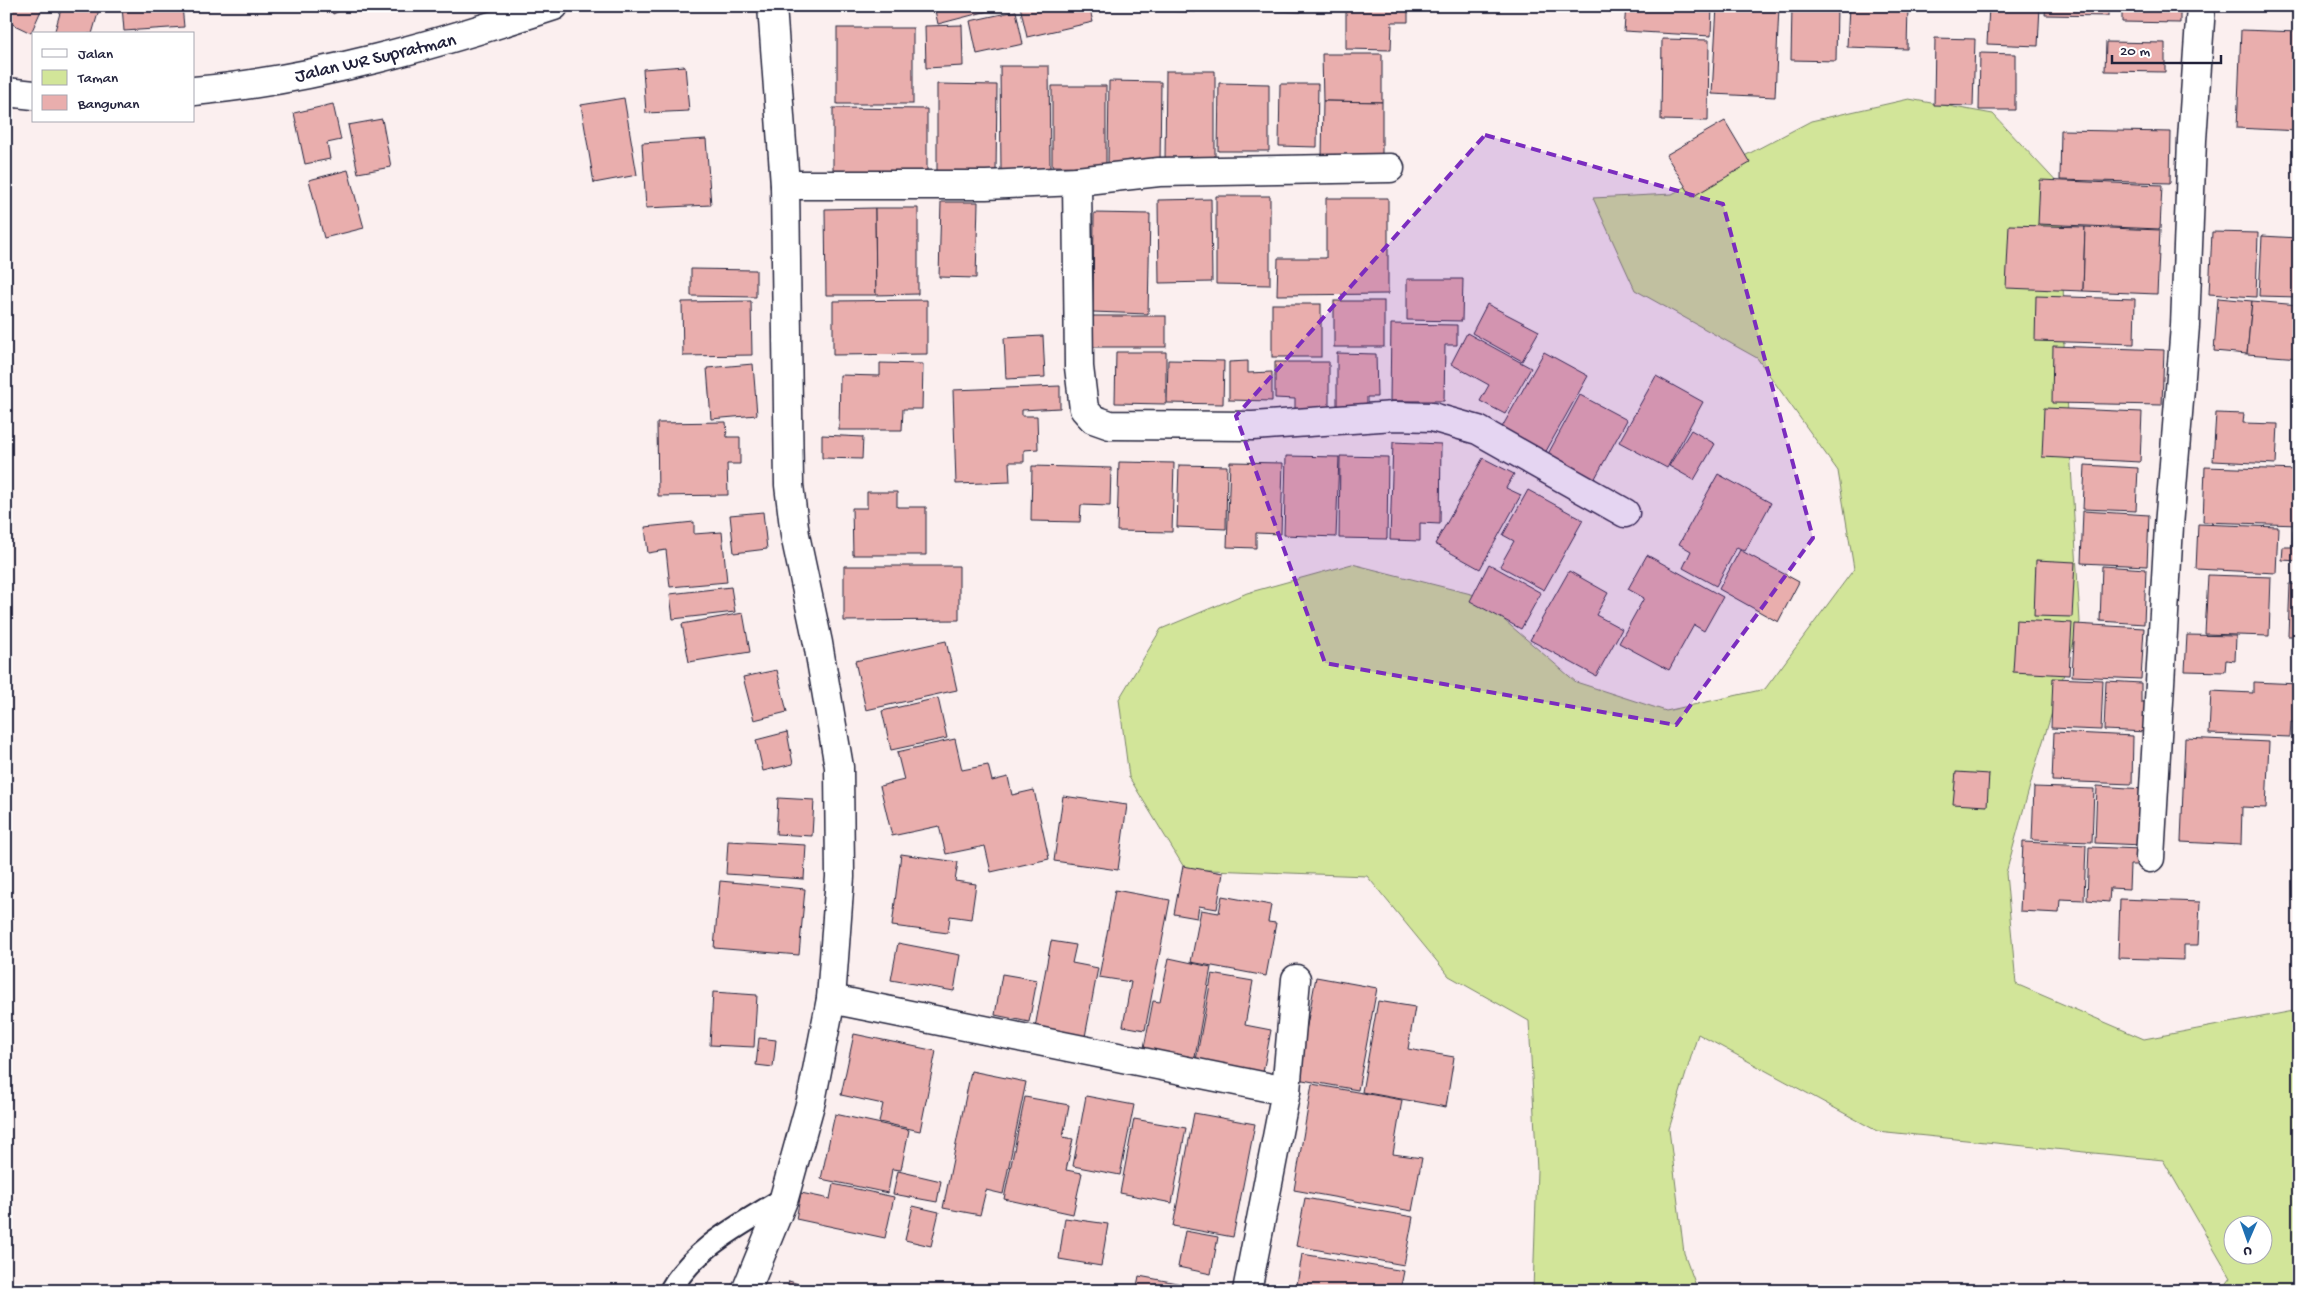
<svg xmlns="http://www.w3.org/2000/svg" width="2305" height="1297" font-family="'Gochi Hand',sans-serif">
	<rect width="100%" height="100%" fill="#fbefef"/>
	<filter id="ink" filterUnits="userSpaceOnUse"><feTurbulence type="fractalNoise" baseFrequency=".02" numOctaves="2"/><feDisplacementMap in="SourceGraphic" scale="10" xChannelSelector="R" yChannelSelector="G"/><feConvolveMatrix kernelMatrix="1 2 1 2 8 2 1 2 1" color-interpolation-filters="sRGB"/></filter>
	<g filter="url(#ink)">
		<path fill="#d2e599" stroke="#7a846a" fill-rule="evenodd" d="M1909 99 1993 114 2062 188 2064 344 2080 622 2036 764 2006 873 2016 984 2144 1039 2299 1010V1291H2221L2231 1278 2163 1160 1877 1131 1698 1034 1669 1129 1684 1253 1698 1291H1533L1537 1170 1529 1021 1449 976 1367 876 1185 869 1129 777 1119 699 1161 629 1247 593 1352 564 1475 595 1576 682 1666 711 1765 689 1854 569 1838 471 1757 358 1635 290 1593 198 1672 194 1811 121ZM2232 1224H2262V1254H2232Z"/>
		<g fill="#e9aead" stroke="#22223b">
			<polygon points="10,6 43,6 31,33 6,21 6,14"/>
			<polygon points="62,6 100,6 92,34 54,34"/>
			<polygon points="122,6 182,6 184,27 124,31"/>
			<polygon points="330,6 350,6 333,14"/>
			<polygon points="934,6 1007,6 938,24"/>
			<polygon points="1020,6 1089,6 1093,22 1027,37"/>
			<polygon points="1150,6 1196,6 1196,12 1150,11"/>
			<polygon points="1210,6 1301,6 1301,12 1210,9"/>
			<polygon points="1346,6 1408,6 1408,22 1392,22 1391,50 1346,49"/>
			<polygon points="1626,6 1712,6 1711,36 1624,31"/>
			<polygon points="1717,6 1779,6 1775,97 1712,94"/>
			<polygon points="1792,6 1837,6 1836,61 1791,60"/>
			<polygon points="1849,6 1908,6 1907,49 1847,47"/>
			<polygon points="1989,6 2040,6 2038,46 1987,44"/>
			<polygon points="2046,6 2108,6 2108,16 2045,15"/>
			<polygon points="2122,6 2180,6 2180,23 2122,22"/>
			<polygon points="1016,11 1023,44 977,54 970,21"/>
			<polygon points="962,25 963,66 926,68 925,26"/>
			<rect x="837" y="28" width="76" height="76"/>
			<polygon points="2241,30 2299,32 2299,131 2237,128"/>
			<polygon points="1935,38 1975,39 1973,106 1934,105"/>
			<polygon points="1662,39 1709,40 1708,121 1661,120"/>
			<polygon points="2106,42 2165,43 2165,72 2105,71"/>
			<polygon points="1980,53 2015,54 2015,110 1979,110"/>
			<polygon points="1322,54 1382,54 1382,102 1323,101"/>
			<polygon points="685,66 689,111 646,113 643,69"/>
			<polygon points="1000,66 1049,66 1050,170 1001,171"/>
			<polygon points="1166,71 1215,71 1215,162 1165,162"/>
			<polygon points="1109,81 1161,82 1160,164 1108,163"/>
			<polygon points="1219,83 1269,84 1269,151 1218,151"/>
			<polygon points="937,84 997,85 996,172 937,173"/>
			<polygon points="1280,84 1318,84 1317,147 1279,146"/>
			<polygon points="1052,86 1106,86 1106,167 1052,166"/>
			<polygon points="624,98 637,175 594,183 581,105"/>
			<polygon points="1323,101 1382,102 1382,158 1322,158"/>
			<polygon points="333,104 341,140 327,143 330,159 305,164 294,113"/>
			<polygon points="833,108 927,109 927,175 833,174"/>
			<polygon points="382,119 391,167 358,173 348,125"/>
			<polygon points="1725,121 1750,163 1692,197 1666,155"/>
			<polygon points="2061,130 2171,132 2170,183 2060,180"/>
			<polygon points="706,139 711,205 646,208 642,143"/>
			<polygon points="348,170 364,228 324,238 309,180"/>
			<polygon points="2040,180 2162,185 2160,229 2038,224"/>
			<polygon points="1216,196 1270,196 1270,285 1216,284"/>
			<polygon points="1326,198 1388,198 1388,294 1277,295 1278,258 1326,258"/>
			<polygon points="1211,199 1212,282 1159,283 1158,200"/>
			<polygon points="941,202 978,202 976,278 939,277"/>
			<polygon points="875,208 876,295 826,295 825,209"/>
			<polygon points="875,208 918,208 918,294 876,295"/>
			<polygon points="1094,213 1150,214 1148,314 1093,312"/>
			<polygon points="2009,225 2085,227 2083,291 2006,288"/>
			<polygon points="2085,227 2160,230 2157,294 2083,291"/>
			<polygon points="2212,232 2258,233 2256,297 2209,294"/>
			<polygon points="2262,236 2299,238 2299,297 2259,296"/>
			<polygon points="691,269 756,270 756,297 691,296"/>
			<polygon points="1407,279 1463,279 1462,321 1407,320"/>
			<polygon points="2036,296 2135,299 2134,344 2035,341"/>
			<polygon points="2218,298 2252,301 2247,354 2214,351"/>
			<polygon points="927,300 927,354 833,355 833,301"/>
			<polygon points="751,301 752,355 683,356 682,302"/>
			<rect x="1334" y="301" width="50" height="46"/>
			<polygon points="2252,301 2299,305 2299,358 2247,354"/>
			<rect x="1272" y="304" width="49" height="53"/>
			<polygon points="1487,304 1539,331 1522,361 1472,333"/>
			<rect x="1090" y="316" width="76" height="31"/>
			<polygon points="1391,324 1457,325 1457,345 1445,345 1444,401 1390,401"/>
			<polygon points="1467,333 1531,368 1505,414 1480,401 1489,385 1451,364"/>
			<polygon points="1043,336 1045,377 1006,379 1004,338"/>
			<polygon points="2053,346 2164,350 2162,405 2052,403"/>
			<polygon points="1116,352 1166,352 1166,404 1115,403"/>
			<polygon points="1544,352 1588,376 1545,453 1501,429"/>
			<polygon points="1337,353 1376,354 1377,397 1367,397 1367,410 1337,410"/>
			<polygon points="1168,360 1224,361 1223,404 1167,403"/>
			<polygon points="1248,361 1248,373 1272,372 1272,401 1229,400 1229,362"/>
			<polygon points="1275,362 1329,362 1329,412 1295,412 1295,399 1275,398"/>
			<polygon points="880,363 923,364 922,409 903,409 902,430 839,430 840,375 880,376"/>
			<polygon points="753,364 757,415 711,419 707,368"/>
			<polygon points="1656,376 1703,402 1667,468 1619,442"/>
			<polygon points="1060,386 1060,408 1022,410 1022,416 1037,416 1038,449 1024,450 1024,462 1009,462 1010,482 956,484 953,390"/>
			<polygon points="1580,395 1627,420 1594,480 1548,454"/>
			<polygon points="2044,408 2142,412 2140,462 2042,457"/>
			<polygon points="2216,413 2244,414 2243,423 2278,424 2276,464 2213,461"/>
			<polygon points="726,422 727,437 740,437 740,464 727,464 728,495 658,496 657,423"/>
			<polygon points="1691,430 1715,444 1694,480 1669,466"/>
			<polygon points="822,435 863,437 862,459 822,458"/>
			<polygon points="1393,442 1441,444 1440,524 1420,523 1420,541 1390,540"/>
			<polygon points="1286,456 1339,457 1336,537 1284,535"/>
			<polygon points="1340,456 1388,457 1387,539 1339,538"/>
			<polygon points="1483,458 1514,474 1506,488 1521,495 1480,569 1435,544"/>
			<polygon points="1119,462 1174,463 1172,532 1117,531"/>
			<polygon points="1230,462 1283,463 1281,534 1256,533 1256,548 1227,547"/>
			<polygon points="1179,465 1227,466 1226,529 1177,527"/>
			<polygon points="2085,465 2138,468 2136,511 2083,509"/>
			<polygon points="1032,466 1111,468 1110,506 1081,505 1080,522 1031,521"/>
			<polygon points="2205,467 2299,470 2299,525 2203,522"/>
			<polygon points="1718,474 1771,503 1745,551 1737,547 1716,586 1683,568 1691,551 1679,544"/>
			<polygon points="1528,490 1583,520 1544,590 1500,566 1514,541 1503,535"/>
			<polygon points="867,492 897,492 897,507 926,507 926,555 853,555 852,508 867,508"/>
			<polygon points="2083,511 2149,515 2147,566 2081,563"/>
			<polygon points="763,512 767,549 734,553 730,515"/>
			<polygon points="694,522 694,534 722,532 727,582 670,587 666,550 648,553 645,527"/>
			<polygon points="2198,524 2278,527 2276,573 2196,569"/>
			<polygon points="2293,530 2299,530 2299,561 2282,560 2283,547 2292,547"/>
			<polygon points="1740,550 1799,582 1778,622 1719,589"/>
			<polygon points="1647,555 1723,597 1704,631 1694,625 1669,670 1619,643 1644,598 1628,589"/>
			<polygon points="2036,560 2075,562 2072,617 2034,616"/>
			<polygon points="1489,564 1541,593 1521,629 1470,601"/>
			<polygon points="844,566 959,566 959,620 844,621"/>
			<polygon points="2102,566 2146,569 2144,624 2100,621"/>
			<polygon points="1569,571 1608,593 1596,615 1622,629 1596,676 1530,640"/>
			<polygon points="2208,575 2271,577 2269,636 2205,634"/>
			<polygon points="2290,584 2299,585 2299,636 2288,636"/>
			<polygon points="731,587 735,612 673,619 670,594"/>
			<polygon points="743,613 750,652 689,662 682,624"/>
			<polygon points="2016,620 2072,623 2069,675 2013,672"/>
			<polygon points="2075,624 2144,628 2141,679 2072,676"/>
			<polygon points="2187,635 2236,636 2235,661 2226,660 2225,672 2185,671"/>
			<polygon points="946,641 957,690 866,710 855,661"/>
			<polygon points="777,670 787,712 754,720 743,677"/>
			<polygon points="2053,678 2103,680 2101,730 2051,728"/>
			<polygon points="2106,681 2141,683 2141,702 2148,702 2147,732 2104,730"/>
			<polygon points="2253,682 2299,684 2299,723 2291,722 2290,737 2209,734 2211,691 2253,693"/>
			<polygon points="938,698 947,738 891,750 882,711"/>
			<polygon points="787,732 793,764 763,771 756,740"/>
			<polygon points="2054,732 2133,736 2132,784 2052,781"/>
			<polygon points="2185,738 2269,742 2266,808 2242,807 2241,845 2181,842"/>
			<polygon points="955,739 962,770 988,765 992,781 1008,777 1012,795 1034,790 1049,859 991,872 985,846 946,854 939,826 892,836 880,786 904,780 897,752"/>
			<polygon points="1956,772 1989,774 1987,806 1953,804"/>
			<polygon points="2097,786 2144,789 2142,845 2095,843"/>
			<polygon points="2034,787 2094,789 2092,842 2032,840"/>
			<polygon points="1063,796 1127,805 1118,870 1054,861"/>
			<polygon points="778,798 814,800 812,836 776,834"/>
			<polygon points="728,841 806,845 804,879 726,874"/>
			<polygon points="2023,842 2086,845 2084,900 2060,899 2059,913 2020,911"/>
			<polygon points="2089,847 2141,849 2140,865 2130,865 2129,889 2110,888 2109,902 2087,900"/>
			<polygon points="901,854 958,862 955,881 976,884 971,919 950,916 948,933 892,926"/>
			<polygon points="1183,866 1223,873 1217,909 1199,906 1197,918 1174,914"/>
			<polygon points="720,881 805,889 799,955 714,948"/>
			<polygon points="1115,890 1170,900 1145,1030 1123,1026 1131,982 1099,977"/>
			<polygon points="1222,896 1271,905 1268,922 1276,923 1266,976 1191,962 1201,910 1219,913"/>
			<polygon points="2120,899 2200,902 2198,945 2184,945 2184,960 2118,958"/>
			<polygon points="1051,941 1076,945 1072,963 1098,968 1084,1042 1034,1033"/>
			<polygon points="898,943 960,955 954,991 891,980"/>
			<polygon points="1169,958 1211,967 1194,1063 1143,1053 1153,1001 1160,1002"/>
			<polygon points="1002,974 1037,980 1029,1022 995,1015"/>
			<polygon points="1212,974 1253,981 1245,1025 1271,1030 1261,1083 1194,1071"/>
			<polygon points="1316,977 1377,988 1358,1090 1297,1079"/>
			<polygon points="713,992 757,995 754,1047 710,1045"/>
			<polygon points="1378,1001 1415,1007 1408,1049 1454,1057 1446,1107 1362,1092"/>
			<polygon points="854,1034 936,1051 920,1131 879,1122 883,1104 841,1095"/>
			<polygon points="759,1038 776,1040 773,1067 756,1065"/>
			<polygon points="971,1071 1026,1082 1003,1194 986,1190 980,1215 943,1208"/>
			<polygon points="1312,1084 1402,1100 1393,1154 1422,1158 1412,1211 1294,1190"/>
			<polygon points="1086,1096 1134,1105 1120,1175 1073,1166"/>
			<polygon points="1025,1097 1069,1105 1063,1137 1073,1139 1066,1170 1082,1173 1073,1214 1004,1199"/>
			<polygon points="1194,1113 1255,1124 1233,1237 1173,1226"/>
			<polygon points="835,1114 909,1130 901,1170 892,1169 888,1193 821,1179"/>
			<polygon points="1134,1119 1186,1128 1172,1203 1120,1193"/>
			<polygon points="898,1171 941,1181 937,1202 893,1194"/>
			<polygon points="833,1184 894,1197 885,1238 796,1219 801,1193 830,1199"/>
			<polygon points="1305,1198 1413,1217 1404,1265 1296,1246"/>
			<polygon points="913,1206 939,1212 931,1246 905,1240"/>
			<polygon points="1065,1218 1108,1224 1101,1266 1059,1259"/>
			<polygon points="1185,1231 1218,1237 1211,1274 1178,1267"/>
			<polygon points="1302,1254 1404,1271 1400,1291 1296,1291"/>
			<polygon points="1139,1276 1215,1290 1215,1291 1136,1291"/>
			<polygon points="789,1281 821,1291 786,1291"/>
		</g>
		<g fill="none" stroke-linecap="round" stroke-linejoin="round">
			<g stroke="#22223b" stroke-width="25">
				<path id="service" d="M670 1291C695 1246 743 1224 784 1198"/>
			</g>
			<g stroke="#22223b" stroke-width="31">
				<g id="minor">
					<polyline points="1077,181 1079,367 1084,409 1093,419 1110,425 1253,426 1394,416 1432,417 1478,430 1625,513"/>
					<polyline points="785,185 986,185 1077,181 1159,172 1390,168"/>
					<polyline points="2150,858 2169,526 2185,326 2192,140 2201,6"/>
					<polyline points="831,999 1286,1091"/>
					<polyline points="746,1291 784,1198 811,1101 831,999 840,877 839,767 818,643 795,535 789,485 785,185 772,6"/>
					<polyline points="1247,1291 1286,1091 1296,979"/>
				</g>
			</g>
			<g stroke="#22223b" stroke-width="31">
				<g id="trunk">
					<path d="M194 91C315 80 438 44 554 6"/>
					<polyline points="6,92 34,95"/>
				</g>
			</g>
			<use href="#service" stroke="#fff" stroke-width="21"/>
			<use href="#minor" stroke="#fff" stroke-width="28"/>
			<use href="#trunk" stroke="#fff" stroke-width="28"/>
		</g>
	</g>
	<path fill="#7b2cbf" fill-opacity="0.2" stroke="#7b2cbf" stroke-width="4" stroke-dasharray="10 6" stroke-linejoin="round" d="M1485 135 1723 204 1813 538 1676 725 1325 663 1236 416Z"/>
	<g text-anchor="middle" stroke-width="4" stroke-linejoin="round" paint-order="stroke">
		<g font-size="19" fill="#22223b" stroke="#fff">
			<text transform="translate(375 56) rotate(-13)" y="7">Jalan WR Supratman</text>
		</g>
	</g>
	<rect width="2305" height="1297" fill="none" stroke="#fff" stroke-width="25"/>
	<rect x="12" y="12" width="2280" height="1272" fill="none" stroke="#22223b" stroke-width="2" filter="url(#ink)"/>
	<rect x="32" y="32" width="162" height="90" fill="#ffffff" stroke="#a7a7b1"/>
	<rect x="42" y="49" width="25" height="8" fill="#ffffff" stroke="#a7a7b1"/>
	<text x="78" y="58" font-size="15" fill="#22223b">Jalan</text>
	<rect x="42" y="70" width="25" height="15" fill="#d2e599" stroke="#a7a7b1"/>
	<text x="78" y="82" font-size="15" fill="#22223b">Taman</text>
	<rect x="42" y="95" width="25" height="15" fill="#e9aead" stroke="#a7a7b1"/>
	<text x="78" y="108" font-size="15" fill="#22223b">Bangunan</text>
	<g transform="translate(2248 1240) rotate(182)"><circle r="24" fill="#ffffff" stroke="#a7a7b1"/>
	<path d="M0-4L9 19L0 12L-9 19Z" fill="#1f6fb2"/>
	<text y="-8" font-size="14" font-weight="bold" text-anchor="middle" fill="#22223b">U</text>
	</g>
	<path d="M2112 55v8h109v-8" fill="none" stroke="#22223b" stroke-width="2.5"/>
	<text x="2120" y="55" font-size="15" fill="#22223b" stroke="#ffffff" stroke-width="4" paint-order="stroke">20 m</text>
</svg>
